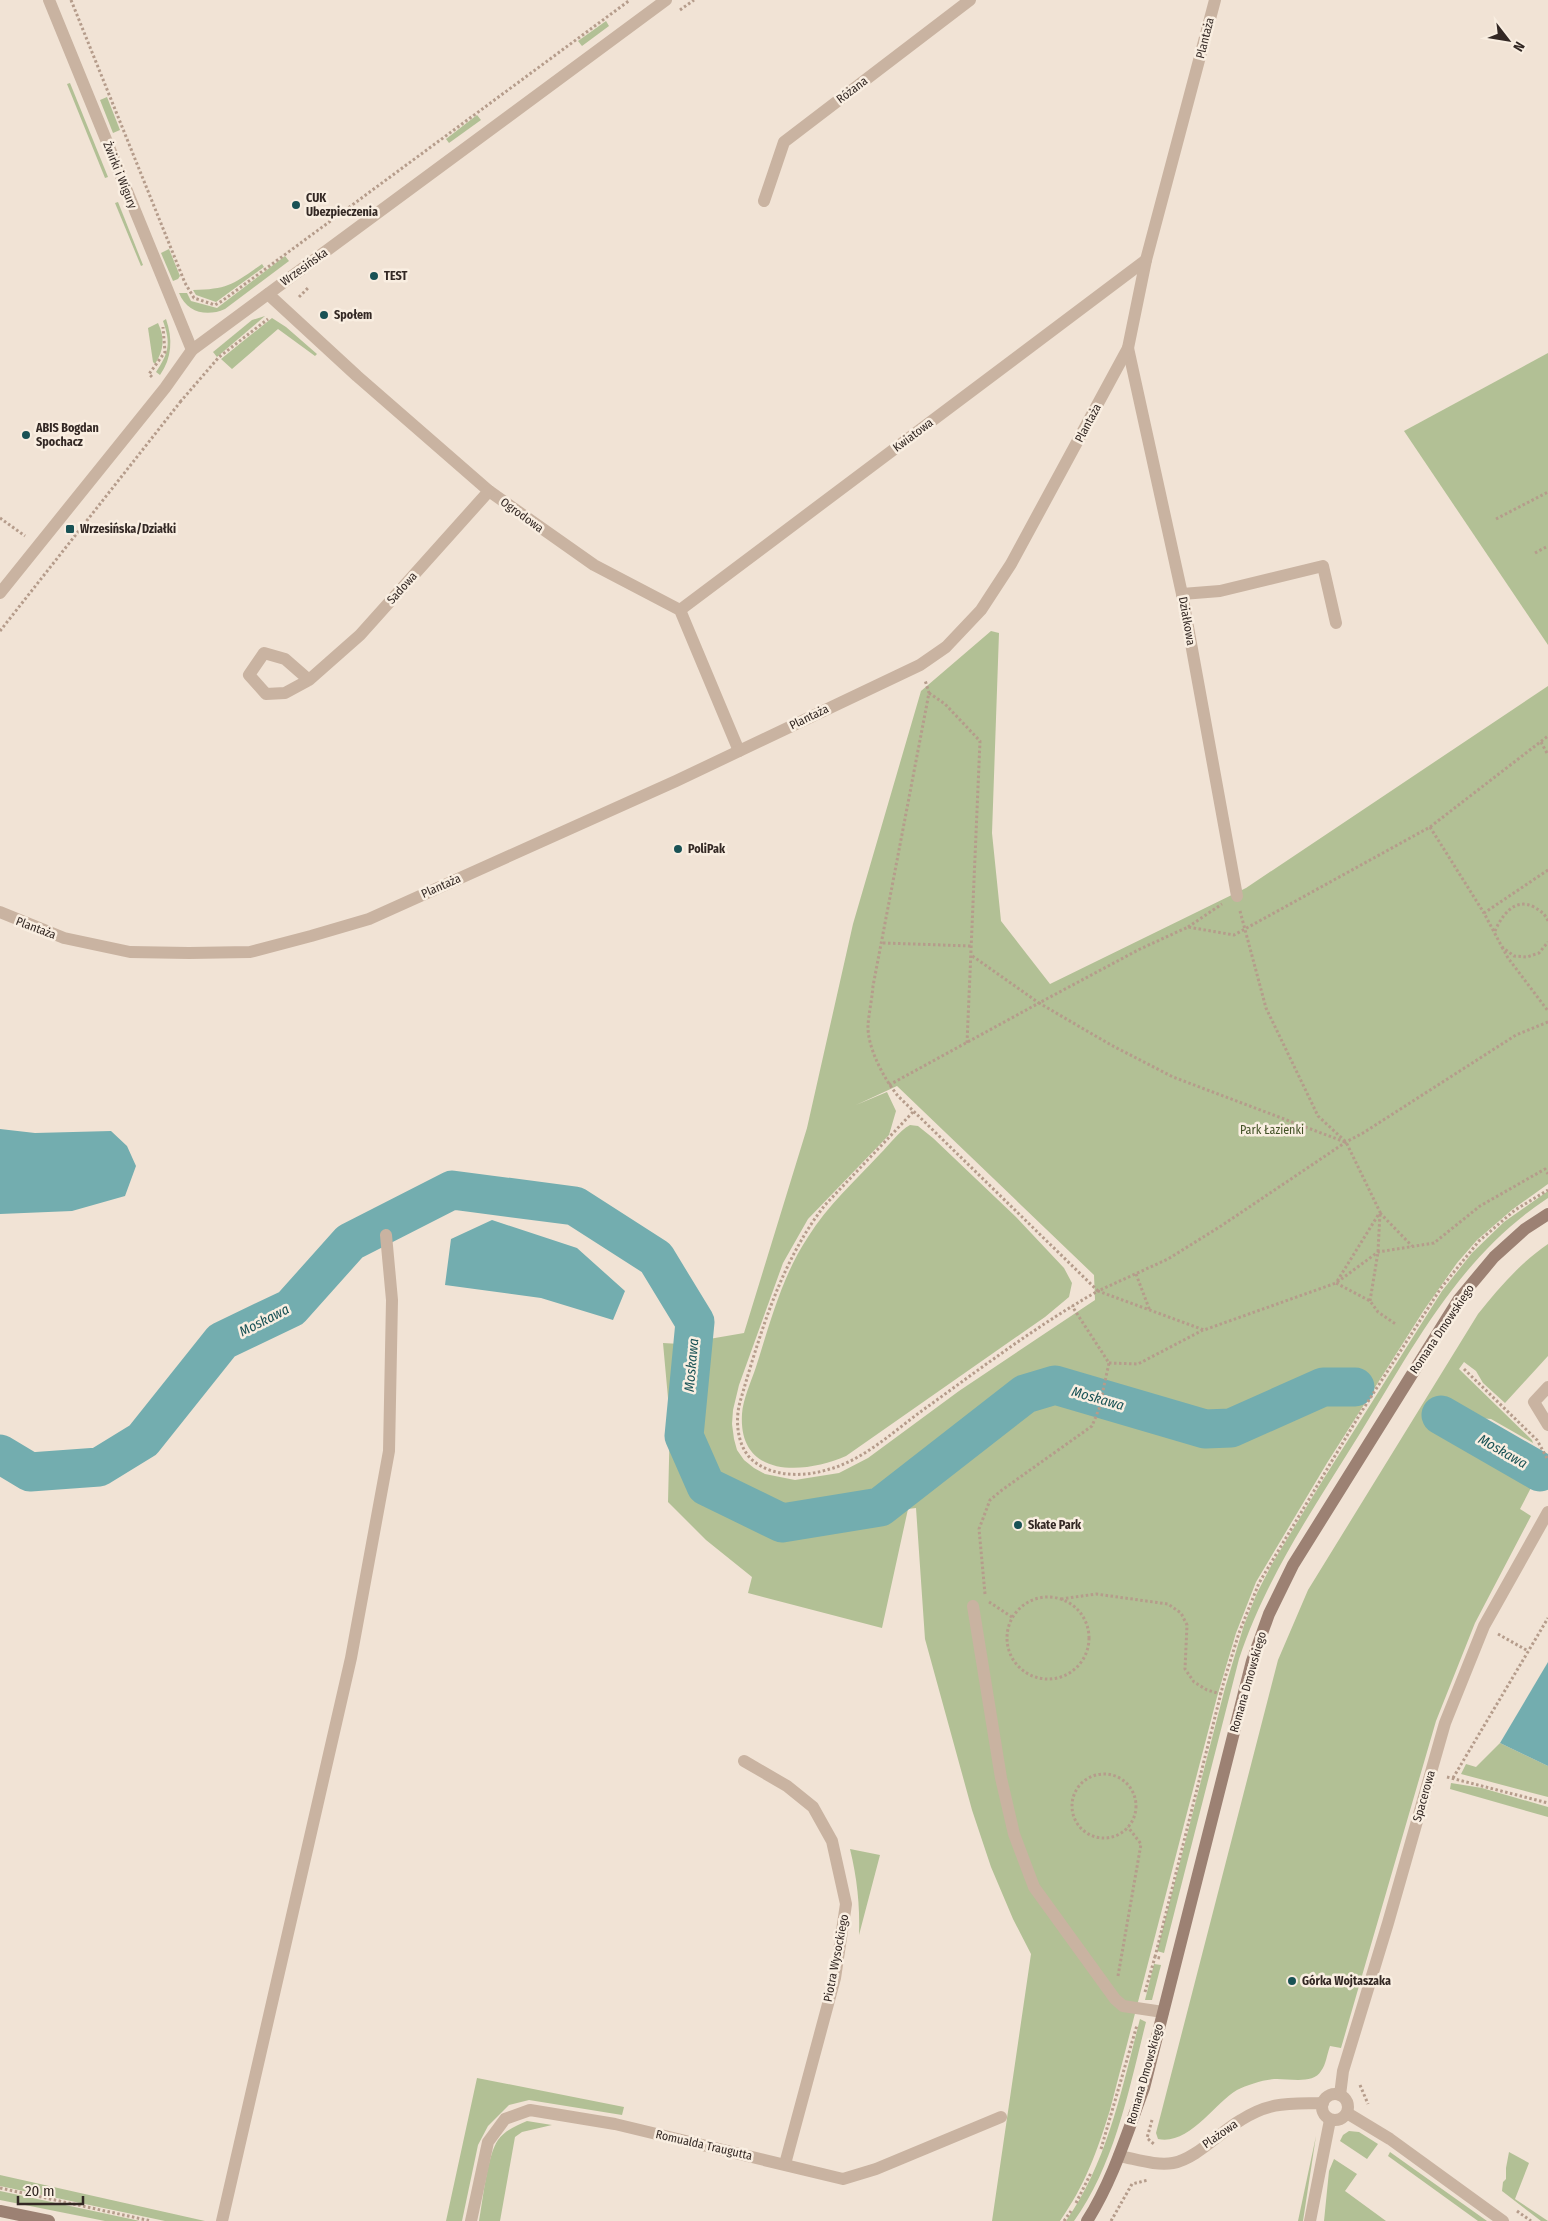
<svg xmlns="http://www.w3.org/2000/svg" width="1548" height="2221" font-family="'Fira Sans Condensed',sans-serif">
	<rect width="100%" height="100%" fill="#f1e3d5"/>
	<g fill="#b2c095" fill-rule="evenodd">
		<polygon points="606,21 609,26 582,46 578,41"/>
		<polygon points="70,83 108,177 105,178 67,84"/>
		<polygon points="107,97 120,130 113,133 100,100"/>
		<polygon points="477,115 481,120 449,143 446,139"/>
		<polygon points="118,202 143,265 141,266 115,203"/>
		<polygon points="169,249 180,276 178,279 173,281 161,253"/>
		<path d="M285 256 289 261 225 309C207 317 187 313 179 293H187L191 301 217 308Z"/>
		<path d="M262 264 264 267 216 302 196 295 193 290C229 289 233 284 262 264Z"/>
		<polygon points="265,316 217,357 213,352 252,320"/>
		<polygon points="272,318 286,327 317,354 315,356 278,329 232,369 221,359"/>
		<path d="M166 319C173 339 172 358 160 375L156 372C169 353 171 343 163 321Z"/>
		<path d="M158 323C165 338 164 350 155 364L153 362 148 328Z"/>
		<polygon points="1548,353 1548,645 1404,431"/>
		<path d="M991 631 999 633 992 833 1001 921 1050 984 1246 888 1548 686V1184L1513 1209 1477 1240 1457 1263 1424 1310 1327 1463 1256 1582 1236 1633 1217 1697 1110 2110C1097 2152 1085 2185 1060 2221H992L1031 1954 1013 1919 991 1867 972 1810 925 1639 916 1508 908 1509 882 1628 748 1593 752 1577 706 1540 668 1502 670 1420 663 1343 680 1344 744 1333 807 1128 853 924 921 691ZM897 1086 1094 1275 1095 1300 959 1391 868 1458 839 1473 795 1480 765 1474 754 1468 744 1460 737 1450 734 1439 732 1424 733 1410 739 1385 783 1263 808 1219 889 1135 896 1111 887 1092 856 1105Z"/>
		<path d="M910 1125 918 1126 933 1138 1016 1217 1064 1268 1072 1283 1069 1297 1045 1317 846 1456C805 1474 738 1479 742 1414 743 1399 751 1382 756 1367 770 1323 782 1276 808 1237 827 1206 855 1181 880 1154 889 1145 899 1131 910 1125Z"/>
		<path d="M1548 1191V1198C1459 1256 1413 1348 1359 1435 1314 1508 1266 1577 1239 1659L1164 1953 1157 1951 1225 1688 1244 1625 1257 1593 1272 1564 1321 1483 1442 1291 1472 1253 1504 1222Z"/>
		<path d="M1548 1244V1356L1505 1403 1483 1383 1476 1371 1464 1362 1459 1369 1532 1440 1533 1443 1491 1419 1467 1417 1450 1410 1452 1408 1443 1410 1440 1421 1523 1477 1536 1478 1520 1509 1531 1516 1475 1623 1436 1721 1341 2048 1330 2046C1327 2054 1326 2065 1321 2071 1313 2085 1287 2078 1274 2079 1262 2080 1247 2085 1237 2090 1215 2103 1188 2146 1158 2139L1156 2133 1278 1660 1308 1590 1478 1314C1499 1288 1520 1263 1548 1244Z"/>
		<polygon points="1500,1743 1548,1766 1548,1797 1461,1774 1466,1764 1476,1767"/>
		<polygon points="1451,1783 1482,1788 1548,1807 1548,1817 1450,1789"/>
		<path d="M850 1849 880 1855 859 1935C860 1905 857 1878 850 1849Z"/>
		<polygon points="1154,1964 1161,1965 1152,2000 1145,2000"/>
		<path d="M1140 2019 1146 2022C1129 2089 1115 2164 1074 2221H1066C1108 2161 1122 2088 1140 2019Z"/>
		<polygon points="477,2078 624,2107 622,2115 529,2100 509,2105 488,2126 478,2145 462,2221 446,2221"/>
		<path d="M527 2121 552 2125 522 2132 515 2137 500 2221H479C483 2200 487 2156 498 2140 504 2131 517 2125 527 2121Z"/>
		<polygon points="1349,2131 1359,2132 1378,2144 1367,2159 1340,2141 1343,2135"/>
		<polygon points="1316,2136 1303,2221 1298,2221"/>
		<polygon points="1390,2152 1487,2221 1478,2221 1388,2156"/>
		<polygon points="1509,2152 1529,2163 1515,2199 1548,2221 1541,2221 1502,2191 1503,2182 1506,2179 1506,2168"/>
		<polygon points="1334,2159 1357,2174 1345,2191 1386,2221 1324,2221 1329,2171"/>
		<polygon points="0,2175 205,2221 165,2221 0,2186"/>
		<polygon points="0,2191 140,2221 105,2221 0,2200"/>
	</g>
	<g fill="#73adaf">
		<polygon points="0,1129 35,1133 111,1131 127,1146 136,1166 125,1196 72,1211 0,1214"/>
		<polygon points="492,1220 577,1248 625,1291 613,1320 541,1298 445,1285 451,1239"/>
		<path d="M1449 1415C1476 1426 1526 1444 1544 1466L1536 1478C1504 1475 1468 1444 1444 1423Z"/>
		<polygon points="1548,1662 1548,1766 1500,1743"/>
	</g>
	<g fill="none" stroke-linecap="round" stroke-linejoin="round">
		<g stroke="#73adaf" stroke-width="39">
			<polyline points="1441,1415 1540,1472"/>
			<polyline points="0,1454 30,1472 99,1467 143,1440 222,1341 291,1308 350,1242 452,1190 575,1206 656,1258 695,1322 684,1436 706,1486 782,1523 880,1507 1025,1394 1055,1385 1205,1429 1231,1428 1323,1387 1355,1387"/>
		</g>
		<g stroke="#b59c8b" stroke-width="3" stroke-dasharray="2.5 2.5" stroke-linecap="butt">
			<polyline points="71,0 185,283"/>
			<polyline points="680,10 694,0"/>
			<polyline points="185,283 194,298 215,305 222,301 630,0"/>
			<polyline points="299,297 309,287"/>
			<polyline points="152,377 149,374 165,352 163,327"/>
			<polyline points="180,400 181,401 219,357 268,319"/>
			<polyline points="0,518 25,536"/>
			<polyline points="1496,519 1548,492"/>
			<polyline points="1535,553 1548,546"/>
			<polyline points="0,631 181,401"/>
			<polyline points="929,693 945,704 980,741 967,1043"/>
			<polyline points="1541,742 1548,755"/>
			<polyline points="1430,827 1484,913"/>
			<polyline points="1548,870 1484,913 1502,947 1514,956 1527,957 1539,953 1548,942"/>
			<polyline points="1240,911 1266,1008 1318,1116 1346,1142 1380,1212 1336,1283 1370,1301 1378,1312 1397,1325"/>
			<polyline points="1188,927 1222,904"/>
			<path d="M1495 931C1502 915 1515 897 1534 907 1541 911 1545 914 1548 921"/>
			<polyline points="883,943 971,946"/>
			<polyline points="1502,947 1508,958 1548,1011"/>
			<polyline points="1548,1022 1516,1035 1363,1133 1346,1142 1221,1226 1168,1259 1098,1291 1204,1330 1336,1283 1378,1252 1434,1243 1480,1206 1545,1169 1548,1174"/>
			<polyline points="889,1085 1039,1003 971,955"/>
			<path d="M913 1112 825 1205C781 1261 760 1334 740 1402 735 1420 737 1445 751 1459 772 1478 805 1477 830 1469 865 1459 894 1431 923 1410 980 1369 1036 1326 1098 1291L898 1096C884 1079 867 1047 868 1025 869 1012 872 999 873 986L929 693 925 680"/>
			<polyline points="1345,1142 1173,1077 1111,1045 1039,1003 1140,949 1188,927 1234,935 1430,827 1548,736"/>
			<polyline points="1380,1213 1412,1246"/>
			<polyline points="1136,1274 1150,1311"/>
			<polyline points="1370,1301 1378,1252 1380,1213"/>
			<polyline points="1109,1363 1138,1364 1203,1330"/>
			<polyline points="1464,1369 1537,1440 1548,1460"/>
			<polyline points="985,1594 979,1529 990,1500 1002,1490 1092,1426 1099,1409 1109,1363 1072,1306"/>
			<circle cx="1048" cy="1638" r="41"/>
			<polyline points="1061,1599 1096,1594 1168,1604 1181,1613 1187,1625 1185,1669 1194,1682 1207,1690 1221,1694"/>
			<polyline points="989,1602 1012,1617"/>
			<polyline points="1498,1634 1528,1651"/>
			<circle cx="1104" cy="1806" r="32"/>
			<polyline points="1447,1777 1548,1803"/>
			<polyline points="1453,1778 1548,1618"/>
			<polyline points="1160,1958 1155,1957 1224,1681 1239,1633 1259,1583 1360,1414 1441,1288 1479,1241 1515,1210 1548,1190"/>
			<polyline points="1118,1976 1141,1844 1128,1827"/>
			<polyline points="1145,1992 1155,1957"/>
			<polyline points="1360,2085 1368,2104"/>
			<polyline points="1152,2120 1147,2138 1155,2145"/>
			<polyline points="1101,2149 1137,2025"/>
			<polyline points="0,2188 151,2221"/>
			<polyline points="1076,2203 1091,2173"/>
			<polyline points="1517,2211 1531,2221"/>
			<polyline points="1064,2221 1071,2211"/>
			<polyline points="1111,2221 1132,2184 1148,2180"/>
		</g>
		<g stroke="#c9b3a1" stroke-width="12">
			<polyline points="1182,594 1220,591 1323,566 1336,623"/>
			<polyline points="1548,1387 1534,1402 1548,1425"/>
			<polyline points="973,1606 1001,1778 1014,1834 1034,1887 1115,1999 1123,2006 1163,2012"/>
			<polyline points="222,2221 351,1658 389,1451 392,1300 386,1235"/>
		</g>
		<g stroke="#c9b3a1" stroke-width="12">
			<polyline points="49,0 192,350"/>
			<polyline points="764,201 784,142 970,0"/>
			<polyline points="268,294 357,376 489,491 594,565 680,610 739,751"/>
			<polyline points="1128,348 1182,594 1237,896"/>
			<polyline points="0,593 165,388 192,350 666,0"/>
			<polyline points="680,610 1146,260"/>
			<polyline points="309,680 285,693 266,694 249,675 264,653 285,659 309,680 360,635 489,491"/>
			<polyline points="0,912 64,938 130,952 189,953 250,952 311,936 369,919 676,781 920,665 946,647 981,610 1011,564 1128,348 1146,260 1215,0"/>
			<polyline points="744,1761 787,1786 813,1807 832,1841 846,1904 835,1978 785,2164"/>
			<circle cx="1335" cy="2107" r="13"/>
			<polyline points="1340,2095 1343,2071 1388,1923 1445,1723 1484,1626 1548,1512"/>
			<polyline points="1347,2113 1390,2139 1503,2221"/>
			<path d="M1119 2156C1136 2159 1156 2166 1173 2163 1196 2159 1220 2132 1241 2120 1271 2101 1289 2104 1323 2103"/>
			<polyline points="471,2221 488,2142 505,2119 530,2110 615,2124 843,2179 876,2169 1001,2117"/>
			<polyline points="1310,2221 1330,2120"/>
		</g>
		<g stroke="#9c8173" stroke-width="12">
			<polyline points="0,2211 49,2221"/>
			<path d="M1087 2221C1113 2180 1127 2133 1144 2088L1252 1661 1269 1614 1293 1565 1459 1299 1494 1257 1525 1229 1548 1214"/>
		</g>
	</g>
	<g fill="#195255" stroke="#f9eee1" stroke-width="2">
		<circle cx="296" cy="205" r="5"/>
		<circle cx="374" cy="276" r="5"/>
		<circle cx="324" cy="315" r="5"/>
		<circle cx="26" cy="435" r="5"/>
		<rect x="65" y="524" width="10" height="10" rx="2.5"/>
		<circle cx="678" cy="849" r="5"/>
		<circle cx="1018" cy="1525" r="5"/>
		<circle cx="1292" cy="1981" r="5"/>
	</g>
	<g text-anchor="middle" stroke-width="5" stroke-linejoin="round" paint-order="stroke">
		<g font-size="12" fill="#332824" stroke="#f9eee1">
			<text transform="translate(1205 38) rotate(-76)" y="4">Plantaża</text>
			<text transform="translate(852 90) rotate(-37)" y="4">Różana</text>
			<text transform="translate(120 175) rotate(68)" y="4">Żwirki i Wigury</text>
			<text transform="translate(304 267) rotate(-36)" y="4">Wrzesińska</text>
			<text transform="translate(1088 423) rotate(-62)" y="4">Plantaża</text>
			<text transform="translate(913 435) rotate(-37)" y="4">Kwiatowa</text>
			<text transform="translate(522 515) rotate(36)" y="4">Ogrodowa</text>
			<text transform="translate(402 588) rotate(-48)" y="4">Sadowa</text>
			<text transform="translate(1187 621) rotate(80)" y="4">Działkowa</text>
			<text transform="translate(809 717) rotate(-26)" y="4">Plantaża</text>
			<text transform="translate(441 886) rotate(-24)" y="4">Plantaża</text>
			<text transform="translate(36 928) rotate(21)" y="4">Plantaża</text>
			<text transform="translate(1442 1329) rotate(-56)" y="4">Romana Dmowskiego</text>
			<text transform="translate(1248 1682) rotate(-74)" y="4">Romana Dmowskiego</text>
			<text transform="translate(1424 1796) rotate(-74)" y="4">Spacerowa</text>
			<text transform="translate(836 1958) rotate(-79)" y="4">Piotra Wysockiego</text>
			<text transform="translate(1145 2074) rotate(-74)" y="4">Romana Dmowskiego</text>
			<text transform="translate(1220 2134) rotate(-35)" y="4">Plażowa</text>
			<text transform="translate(704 2145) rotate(13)" y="4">Romualda Traugutta</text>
		</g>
		<g font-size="12" font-weight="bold" fill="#332824" stroke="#f9eee1" text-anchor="start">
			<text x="306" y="202">CUK<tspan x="306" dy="14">Ubezpieczenia</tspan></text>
			<text x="384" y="280">TEST</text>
			<text x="334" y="319">Społem</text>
			<text x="36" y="432">ABIS Bogdan<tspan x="36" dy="14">Spochacz</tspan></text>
			<text x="80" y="533">Wrzesińska/Działki</text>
			<text x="688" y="853">PoliPak</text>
			<text x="1028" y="1529">Skate Park</text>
			<text x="1302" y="1985">Górka Wojtaszaka</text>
		</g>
		<g font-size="12" fill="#435227" stroke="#f9eee1">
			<text x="1272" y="1134">Park Łazienki</text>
		</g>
		<g font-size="14" font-style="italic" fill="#195255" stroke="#f9eee1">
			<text transform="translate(264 1320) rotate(-27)" y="5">Moskawa</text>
			<text transform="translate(691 1365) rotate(-85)" y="5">Moskawa</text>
			<text transform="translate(1098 1398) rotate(16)" y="5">Moskawa</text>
			<text transform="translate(1503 1451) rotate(30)" y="5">Moskawa</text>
		</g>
	</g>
	<g transform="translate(1508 40) rotate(121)" stroke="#f9eee1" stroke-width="4" paint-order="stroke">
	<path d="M0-4L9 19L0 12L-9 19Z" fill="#332824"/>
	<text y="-8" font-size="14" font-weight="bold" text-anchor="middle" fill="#332824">N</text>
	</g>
	<path d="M18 2196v8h65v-8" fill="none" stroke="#332824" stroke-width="2.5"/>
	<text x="25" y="2196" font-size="15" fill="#332824" stroke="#f9eee1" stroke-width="4" paint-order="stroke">20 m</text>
</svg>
